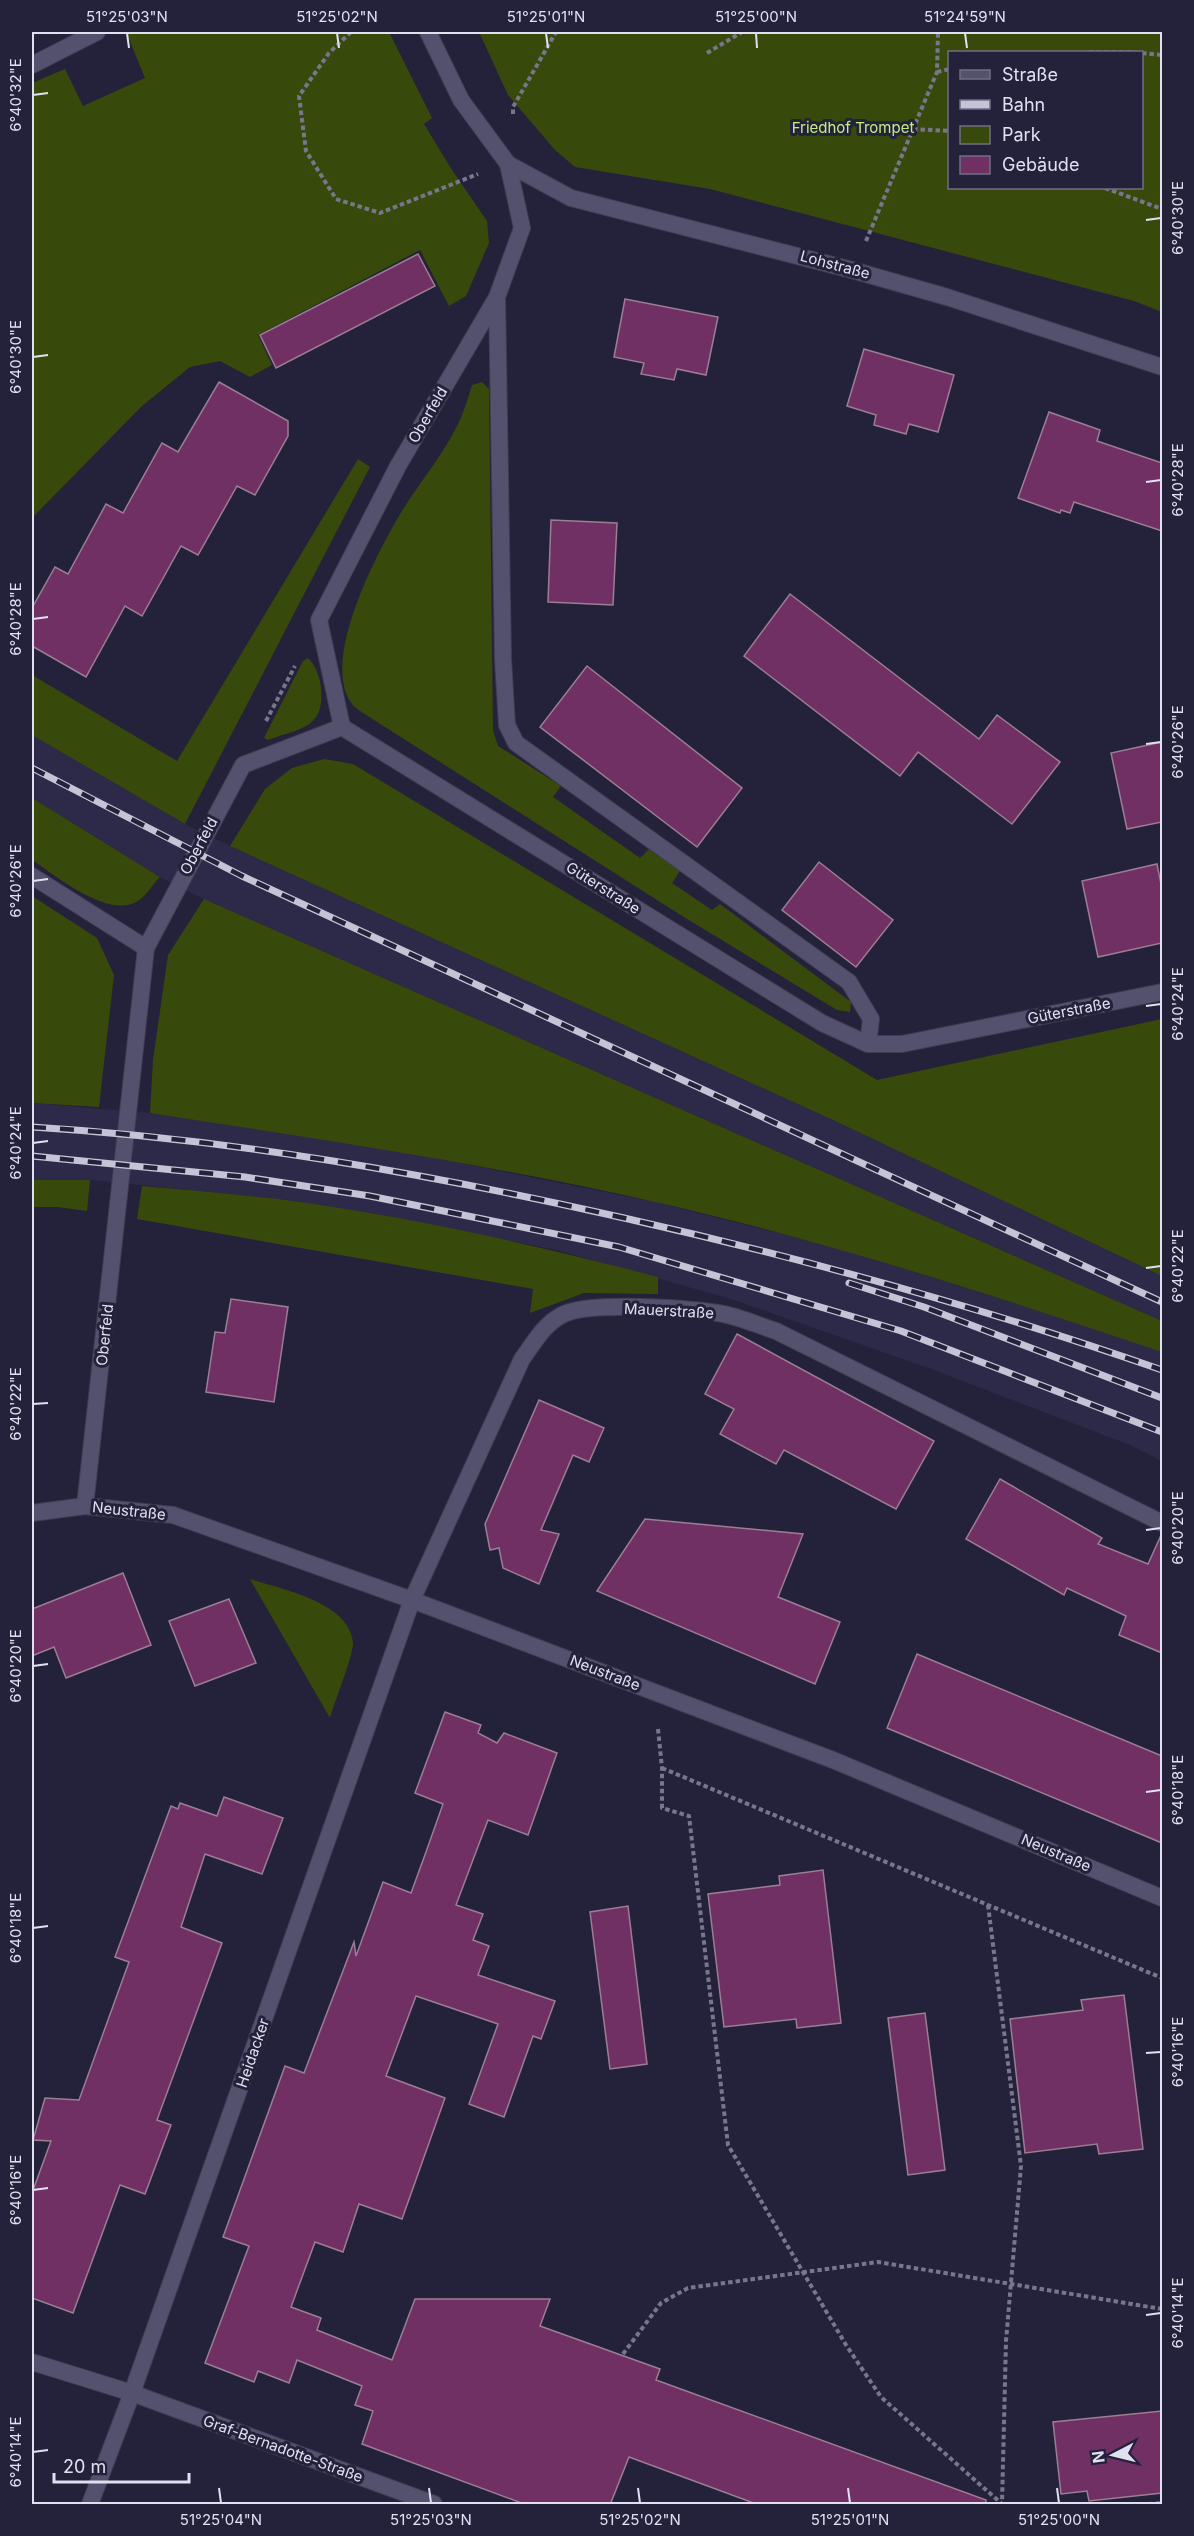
<svg xmlns="http://www.w3.org/2000/svg" width="1194" height="2536" font-family="Inter,sans-serif">
	<rect width="100%" height="100%" fill="#24213b"/>
	<g fill="#2d2948">
		<polygon points="32,735 185,824 230,846 833,1120 1162,1276 1162,1321 204,899 160,877 32,798"/>
		<polygon points="32,1103 150,1113 386,1148 655,1202 842,1249 1049,1314 1162,1352 1162,1461 1130,1445 931,1369 731,1299 556,1250 375,1214 278,1199 90,1180 32,1180"/>
	</g>
	<g fill="#384a0b" fill-rule="evenodd">
		<polygon points="131,32 389,32 432,118 424,124 452,170 487,221 489,243 466,296 449,306 420,250 258,335 272,365 250,377 220,361 190,367 142,406 32,518 32,83 65,69 83,106 145,78 127,34"/>
		<path d="M479 32H1162V312L1134 301 710 189 575 167 555 150 508 95ZM950 52H1142V188H950Z"/>
		<path d="M482 382 489 389 493 730 498 746 561 786 553 797 640 858 649 849 680 871 672 883 712 910 720 904 851 1002 850 1012 837 1010 679 914 374 720C367 715 357 710 352 704 320 662 376 555 399 516 417 485 443 456 458 424 464 412 468 398 472 385Z"/>
		<polygon points="358,459 370,467 185,824 32,735 32,675 177,761"/>
		<path d="M308 658C316 665 320 678 321 688 325 729 300 728 268 740L264 738 303 661Z"/>
		<polygon points="324,759 353,764 877,1080 1162,1019 1162,1276 833,1120 230,846 265,789 292,768"/>
		<path d="M32 798 160 877C153 884 146 896 138 901 109 920 55 875 32 860Z"/>
		<polygon points="32,896 97,938 114,975 99,1107 32,1103"/>
		<path d="M204 899 1162 1321V1352C995 1296 828 1241 655 1202 489 1164 319 1139 150 1113L153 1060 168 955Z"/>
		<polygon points="32,1180 90,1180 87,1211 57,1207 32,1207"/>
		<path d="M142 1186C188 1190 233 1194 278 1199 406 1216 533 1244 658 1277V1294L584 1293 530 1313 533 1289 137 1219Z"/>
		<path d="M250 1579C281 1589 349 1602 353 1642 354 1654 334 1703 330 1718Z"/>
	</g>
	<g fill="#713064" stroke="#9b7e93" stroke-width="1.5">
		<polygon points="418,254 435,286 276,368 260,335"/>
		<polygon points="625,299 718,317 706,375 677,369 674,380 641,374 644,363 614,357"/>
		<polygon points="864,349 954,375 938,432 909,424 906,434 874,425 876,415 847,406"/>
		<polygon points="219,382 288,421 288,436 255,495 237,486 198,555 181,546 142,616 125,606 86,677 32,646 32,608 55,567 68,574 106,504 123,513 162,443 178,452"/>
		<polygon points="1049,412 1100,430 1097,441 1162,463 1162,531 1074,502 1070,513 1061,510 1060,513 1018,498"/>
		<polygon points="551,520 617,523 613,605 548,602"/>
		<polygon points="790,594 979,739 997,715 1060,762 1012,824 918,752 900,776 744,656"/>
		<polygon points="587,666 742,788 697,847 540,727"/>
		<polygon points="1162,742 1162,822 1127,829 1111,753"/>
		<polygon points="819,862 893,920 856,967 782,910"/>
		<polygon points="1157,864 1162,889 1162,943 1098,957 1082,881"/>
		<polygon points="231,1299 288,1307 274,1402 206,1392 215,1332 225,1333"/>
		<polygon points="737,1334 934,1441 896,1509 784,1450 776,1464 720,1434 734,1409 705,1394"/>
		<polygon points="539,1400 604,1428 589,1462 573,1455 541,1530 559,1534 539,1584 503,1568 499,1548 490,1550 485,1524"/>
		<polygon points="1000,1479 1102,1538 1098,1544 1148,1564 1162,1533 1162,1653 1119,1635 1126,1616 1067,1588 1064,1595 966,1539"/>
		<polygon points="645,1519 803,1534 778,1597 840,1622 815,1684 597,1591"/>
		<polygon points="123,1573 151,1645 66,1678 54,1647 32,1656 32,1609"/>
		<polygon points="229,1599 256,1663 195,1686 169,1621"/>
		<polygon points="917,1654 1162,1756 1162,1843 887,1728"/>
		<polygon points="445,1712 481,1725 478,1733 497,1743 504,1733 557,1753 528,1835 488,1820 456,1905 483,1914 473,1940 489,1946 478,1975 555,2001 541,2039 533,2036 504,2117 469,2104 498,2024 416,1996 386,2076 445,2098 402,2219 359,2204 343,2252 315,2242 291,2307 321,2318 317,2330 392,2360 415,2299 550,2299 540,2326 660,2369 656,2380 986,2500 986,2505 759,2505 629,2457 610,2505 527,2505 362,2444 373,2411 355,2405 362,2386 297,2360 289,2383 258,2371 254,2382 205,2363 249,2246 223,2237 285,2066 304,2073 354,1942 356,1956 383,1882 411,1893 426,1852 443,1804 415,1793"/>
		<polygon points="224,1797 283,1818 262,1874 205,1854 181,1927 222,1943 157,2120 171,2125 145,2194 120,2185 73,2313 32,2298 32,2193 51,2141 33,2140 45,2098 79,2100 129,1962 115,1957 171,1806 178,1809 180,1803 217,1816"/>
		<polygon points="823,1870 841,2023 797,2028 796,2019 724,2027 708,1894 780,1885 779,1876"/>
		<polygon points="628,1906 647,2064 610,2069 590,1912"/>
		<polygon points="1124,1995 1143,2149 1099,2154 1097,2144 1025,2153 1010,2019 1083,2010 1081,2000"/>
		<polygon points="925,2013 945,2170 908,2175 888,2018"/>
		<polygon points="1162,2411 1162,2493 1089,2501 1087,2491 1061,2494 1053,2422"/>
	</g>
	<g fill="none" stroke-linecap="round" stroke-linejoin="round">
		<g stroke="#413d53" stroke-width="18">
			<polyline id="service" points="32,65 97,32"/>
		</g>
		<g stroke="#413d53" stroke-width="18">
			<g id="minor">
				<polyline points="508,164 571,198 852,270 947,297 1162,367"/>
				<polyline points="497,297 503,659 507,725 516,743 849,982 871,1019 868,1044"/>
				<polyline points="342,727 822,1023 868,1044 902,1044 1162,992"/>
				<polyline points="342,727 319,620 398,466 497,297 522,228 508,164 461,100 428,32"/>
				<polyline points="32,876 146,948"/>
				<polyline points="85,1506 146,948 243,765 342,727"/>
				<polyline points="32,1513 85,1506 173,1515 412,1600 833,1760 1162,1898"/>
				<polyline points="32,2362 132,2393 434,2504"/>
				<path d="M90 2504 132 2393 412 1600 522 1359C534 1343 543 1325 562 1315 587 1301 688 1308 718 1313 738 1316 757 1325 776 1331L1162 1523"/>
			</g>
		</g>
		<g stroke="#78768c" stroke-width="4" stroke-dasharray="4.5 3" stroke-linecap="butt">
			<polyline points="351,32 329,53 299,96 306,151 336,199 380,213 478,174"/>
			<polyline points="1089,52 1135,52"/>
			<polyline points="707,53 742,32"/>
			<polyline points="1142,53 1162,55"/>
			<polyline points="937,72 950,69"/>
			<polyline points="513,114 513,107 556,32"/>
			<polyline points="913,129 950,131"/>
			<polyline points="1105,188 1162,209"/>
			<polyline points="866,241 937,72 938,32"/>
			<polyline points="266,721 295,666"/>
			<polyline points="658,1729 662,1768 662,1808 689,1816 728,2145 846,2345 881,2397 1002,2504"/>
			<polyline points="662,1768 1162,1978"/>
			<polyline points="988,1905 1021,2166 1006,2341 1002,2504"/>
			<polyline points="623,2354 661,2303 688,2288 878,2262 1162,2309"/>
			<polyline points="1148,2504 1162,2503"/>
		</g>
		<use href="#service" stroke="#54516e" stroke-width="16"/>
		<use href="#minor" stroke="#54516e" stroke-width="16"/>
		<g stroke="#c5c4d6" stroke-width="7">
			<g id="rail">
				<polyline points="32,768 242,876 1162,1302"/>
				<path d="M32 1127C232 1139 429 1174 624 1218 806 1259 987 1309 1162 1370"/>
				<polyline points="32,1156 245,1177 370,1196 619,1247 901,1331 1162,1432"/>
				<polyline points="849,1283 924,1307 1162,1398"/>
			</g>
		</g>
		<use href="#rail" stroke="#24213b" stroke-width="4.5" stroke-dasharray="14" stroke-linecap="butt"/>
	</g>
	<path fill="none" stroke="#e1e0f1" stroke-width="2" d="M127 33 129 48M337 33 339 48M546 33 548 48M756 33 757 48M965 33 967 48M33 95 48 93M1146 220 1161 218M33 357 48 355M1146 482 1161 480M33 619 48 617M1146 744 1161 742M33 881 48 879M1146 1006 1161 1004M33 1143 48 1141M1146 1268 1161 1266M33 1404 48 1403M1146 1530 1161 1528M33 1666 48 1664M1146 1792 1161 1790M33 1928 48 1926M1146 2053 1161 2052M33 2190 48 2188M1146 2315 1161 2313M33 2452 48 2450M219 2488 221 2503M429 2488 431 2503M638 2488 640 2503M848 2488 850 2503M1057 2488 1059 2503"/>
	<g text-anchor="middle" stroke-width="6" stroke-linejoin="round" paint-order="stroke">
		<g font-size="15" fill="#c5ec7f" stroke="#24213b">
			<text x="853" y="133">Friedhof Trompet</text>
		</g>
		<g font-size="15" fill="#e1e0f1" stroke="#24213b">
			<text transform="translate(835 265) rotate(15)" y="5">Lohstraße</text>
			<text transform="translate(428 415) rotate(-60)" y="5">Oberfeld</text>
			<text transform="translate(199 846) rotate(-62)" y="5">Oberfeld</text>
			<text transform="translate(603 888) rotate(32)" y="5">Güterstraße</text>
			<text transform="translate(1069 1011) rotate(-11)" y="5">Güterstraße</text>
			<text transform="translate(669 1311) rotate(3)" y="5">Mauerstraße</text>
			<text transform="translate(105 1335) rotate(-84)" y="5">Oberfeld</text>
			<text transform="translate(129 1511) rotate(6)" y="5">Neustraße</text>
			<text transform="translate(605 1673) rotate(21)" y="5">Neustraße</text>
			<text transform="translate(1056 1853) rotate(23)" y="5">Neustraße</text>
			<text transform="translate(253 2053) rotate(-71)" y="5">Heidacker</text>
			<text transform="translate(283 2449) rotate(20)" y="5">Graf-Bernadotte-Straße</text>
		</g>
	</g>
	<rect width="1194" height="2536" fill="none" stroke="#24213b" stroke-width="66"/>
	<rect x="948" y="51" width="195" height="138" fill="#24213b" stroke="#706d84" stroke-width="1.5"/>
	<rect x="960" y="70" width="30" height="9" fill="#54516e" stroke="#706d84" stroke-width="1.5"/>
	<text x="1002" y="81" font-size="18" fill="#e1e0f1">Straße</text>
	<rect x="960" y="100" width="30" height="9" fill="#c5c4d6" stroke="#706d84" stroke-width="1.5"/>
	<text x="1002" y="111" font-size="18" fill="#e1e0f1">Bahn</text>
	<rect x="960" y="126" width="30" height="18" fill="#384a0b" stroke="#706d84" stroke-width="1.5"/>
	<text x="1002" y="141" font-size="18" fill="#e1e0f1">Park</text>
	<rect x="960" y="156" width="30" height="18" fill="#713064" stroke="#706d84" stroke-width="1.5"/>
	<text x="1002" y="171" font-size="18" fill="#e1e0f1">Gebäude</text>
	<g transform="translate(1113 2455) rotate(263)" stroke="#24213b" stroke-width="4.5" paint-order="stroke">
	<path d="M0-4.5L10 22L0 15L-10 22Z" fill="#e1e0f1"/>
	<text y="-9" font-size="16" font-weight="bold" text-anchor="middle" fill="#e1e0f1">N</text>
	</g>
	<path d="M54 2473v9h135v-9" fill="none" stroke="#e1e0f1" stroke-width="3"/>
	<text x="63" y="2473" font-size="18" fill="#e1e0f1" stroke="#24213b" stroke-width="4.5" paint-order="stroke">20 m</text>
	<rect x="33" y="33" width="1128" height="2470" fill="none" stroke="#e1e0f1" stroke-width="2"/>
	<g font-size="15" text-anchor="middle" fill="#e1e0f1">
		<text x="127" y="22">51°25'03"N</text>
		<text x="337" y="22">51°25'02"N</text>
		<text x="546" y="22">51°25'01"N</text>
		<text x="756" y="22">51°25'00"N</text>
		<text x="965" y="22">51°24'59"N</text>
		<text transform="translate(16 95) rotate(-90)" y="5">6°40'32"E</text>
		<text transform="translate(1178 218) rotate(-90)" y="5">6°40'30"E</text>
		<text transform="translate(16 357) rotate(-90)" y="5">6°40'30"E</text>
		<text transform="translate(1178 480) rotate(-90)" y="5">6°40'28"E</text>
		<text transform="translate(16 619) rotate(-90)" y="5">6°40'28"E</text>
		<text transform="translate(1178 742) rotate(-90)" y="5">6°40'26"E</text>
		<text transform="translate(16 881) rotate(-90)" y="5">6°40'26"E</text>
		<text transform="translate(1178 1004) rotate(-90)" y="5">6°40'24"E</text>
		<text transform="translate(16 1143) rotate(-90)" y="5">6°40'24"E</text>
		<text transform="translate(1178 1266) rotate(-90)" y="5">6°40'22"E</text>
		<text transform="translate(16 1404) rotate(-90)" y="5">6°40'22"E</text>
		<text transform="translate(1178 1528) rotate(-90)" y="5">6°40'20"E</text>
		<text transform="translate(16 1666) rotate(-90)" y="5">6°40'20"E</text>
		<text transform="translate(1178 1790) rotate(-90)" y="5">6°40'18"E</text>
		<text transform="translate(16 1928) rotate(-90)" y="5">6°40'18"E</text>
		<text transform="translate(1178 2052) rotate(-90)" y="5">6°40'16"E</text>
		<text transform="translate(16 2190) rotate(-90)" y="5">6°40'16"E</text>
		<text transform="translate(1178 2313) rotate(-90)" y="5">6°40'14"E</text>
		<text transform="translate(16 2452) rotate(-90)" y="5">6°40'14"E</text>
		<text x="221" y="2525">51°25'04"N</text>
		<text x="431" y="2525">51°25'03"N</text>
		<text x="640" y="2525">51°25'02"N</text>
		<text x="850" y="2525">51°25'01"N</text>
		<text x="1059" y="2525">51°25'00"N</text>
	</g>
</svg>
